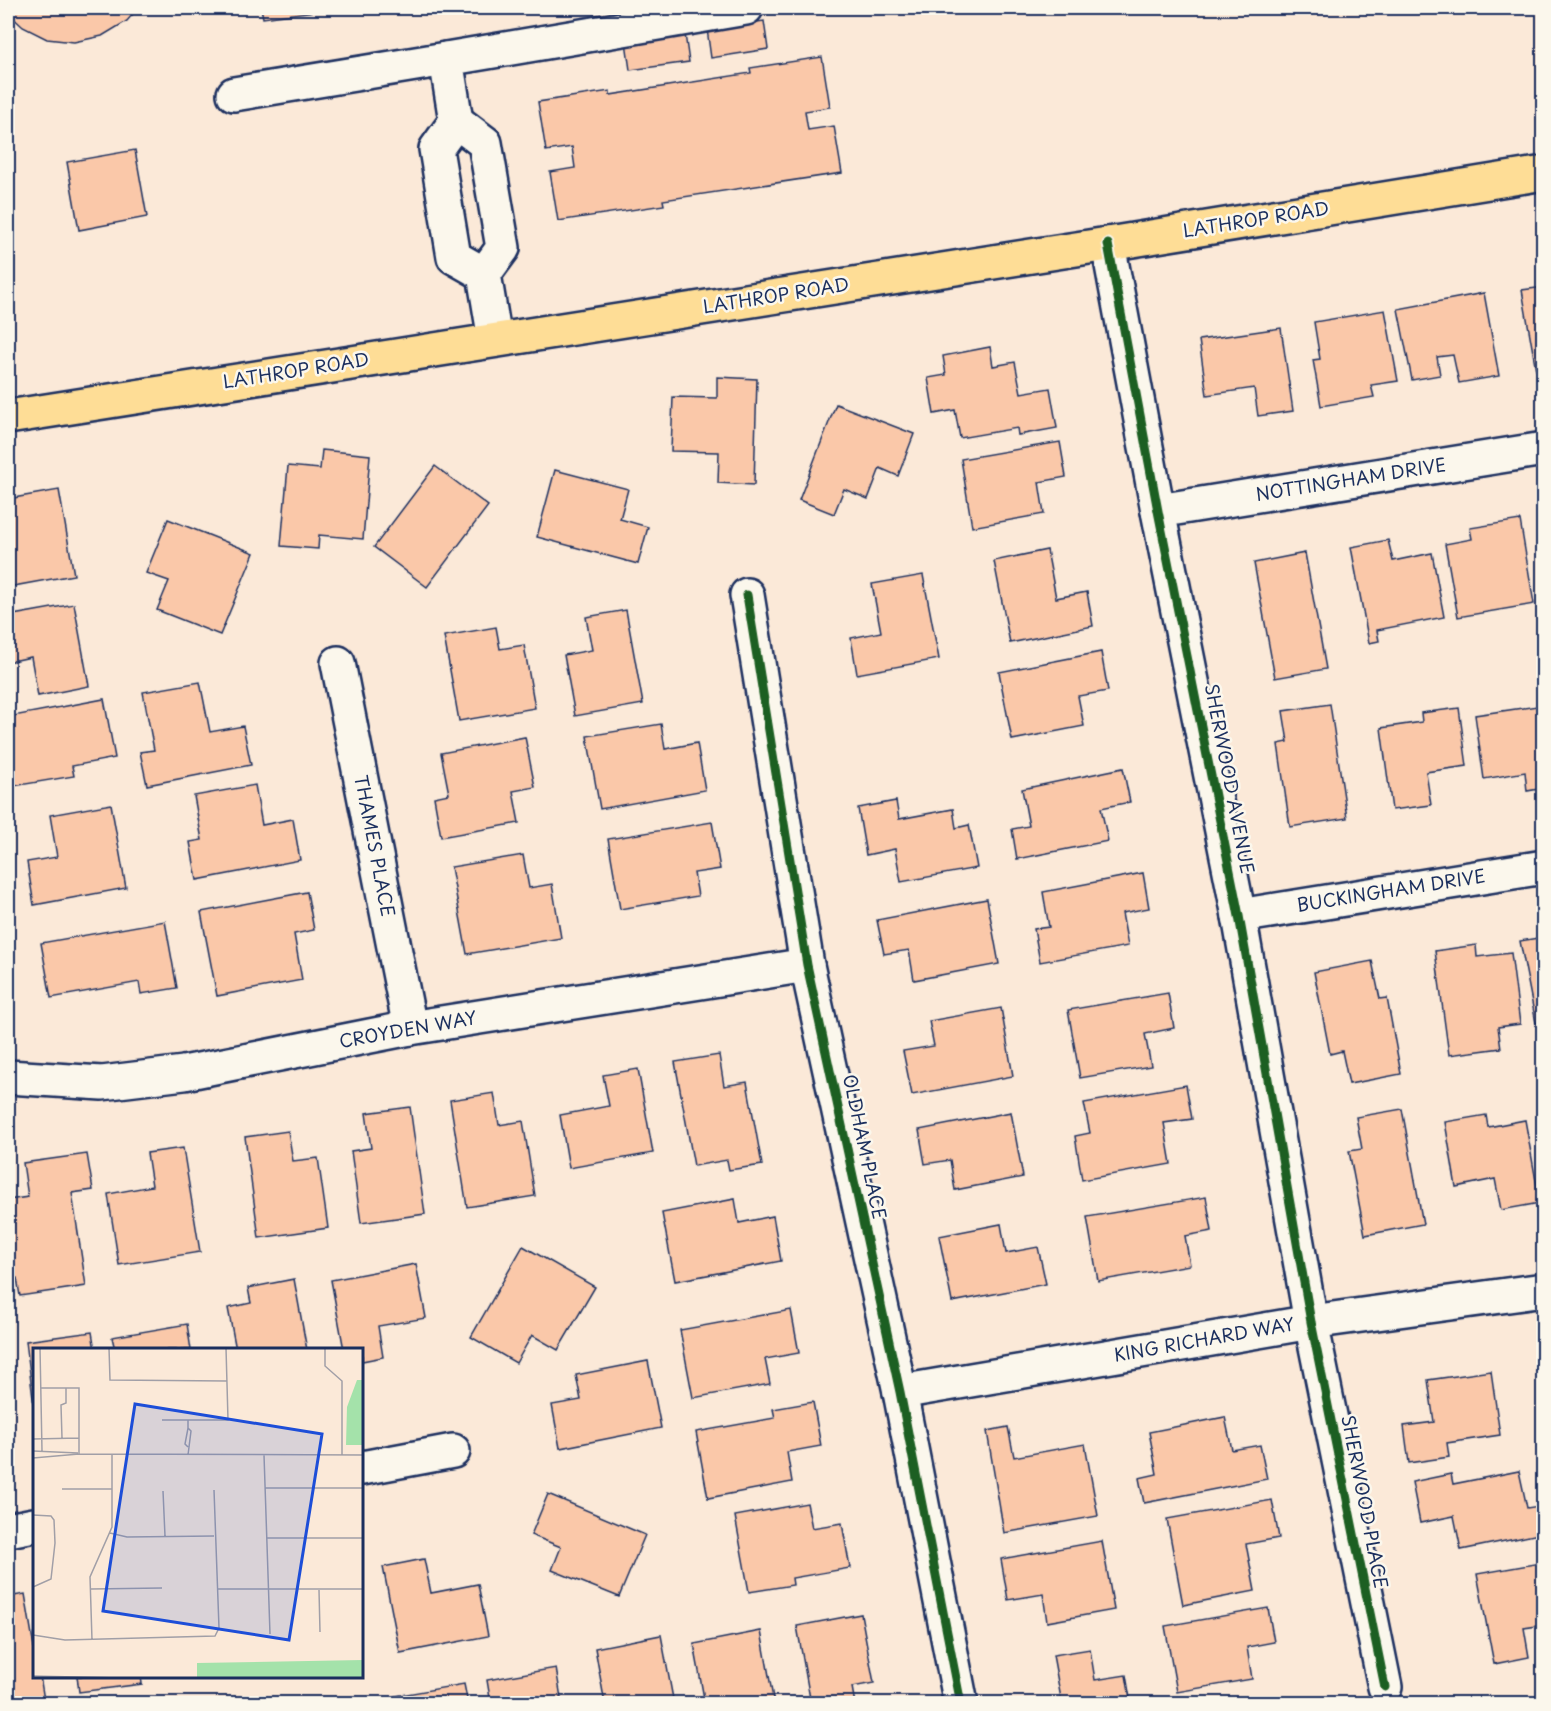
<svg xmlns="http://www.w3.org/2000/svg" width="1551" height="1711" font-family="'Playpen Sans',sans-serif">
	<rect width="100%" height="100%" fill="#fbe9d8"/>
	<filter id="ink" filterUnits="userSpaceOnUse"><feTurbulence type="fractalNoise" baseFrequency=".0167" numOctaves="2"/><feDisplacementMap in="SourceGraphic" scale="12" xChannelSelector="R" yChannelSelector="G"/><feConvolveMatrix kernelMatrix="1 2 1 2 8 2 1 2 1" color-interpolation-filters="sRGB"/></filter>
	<g filter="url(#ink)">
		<g fill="#fac8a9" stroke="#1b2f5e" stroke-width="1.5">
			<polygon points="8,8 138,8 127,21 102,36 74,42 47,39 23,27 8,13"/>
			<polygon points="261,8 315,8 316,11 263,18"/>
			<polygon points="764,21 768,49 711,58 707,29"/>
			<polygon points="685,34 689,62 630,70 626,42"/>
			<polygon points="822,57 830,107 805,111 808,130 834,126 842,173 663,200 664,205 558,221 550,172 575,168 572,147 546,151 538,102 610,91 610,95 751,73 750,68"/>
			<polygon points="135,150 147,217 79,230 67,162"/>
			<polygon points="1544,287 1544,369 1536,370 1522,290"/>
			<polygon points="1484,293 1499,376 1459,383 1453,355 1437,357 1440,375 1412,380 1398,309"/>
			<polygon points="1385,310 1398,381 1371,385 1374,397 1321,406 1313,360 1320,359 1314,322"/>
			<polygon points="1281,328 1293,411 1258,416 1254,388 1207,395 1199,340"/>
			<polygon points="990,347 993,366 1015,362 1021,393 1050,388 1057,428 1018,435 1017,428 960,438 955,410 934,414 928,378 946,375 943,356"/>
			<polygon points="717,377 757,379 754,485 718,483 719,452 671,451 673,397 717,398"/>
			<polygon points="836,404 914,434 898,476 880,468 868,499 844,489 834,514 799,500"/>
			<polygon points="1060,442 1066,477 1039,482 1044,514 972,527 961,459"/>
			<polygon points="322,450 370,455 363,539 319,535 318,549 281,546 288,466 320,469"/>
			<polygon points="435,466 488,506 427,587 374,547"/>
			<polygon points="555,470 628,489 620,519 648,527 638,564 537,537"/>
			<polygon points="59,490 74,575 8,587 8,499"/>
			<polygon points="168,519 254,553 220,635 157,610 169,581 146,573"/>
			<polygon points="1520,520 1534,604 1458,617 1445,544 1472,539 1470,528"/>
			<polygon points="1388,540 1393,561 1432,553 1444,617 1377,630 1379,641 1369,643 1351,547"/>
			<polygon points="1047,550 1056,598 1087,592 1093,626 1010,643 994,561"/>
			<polygon points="1305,553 1326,669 1275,678 1254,563"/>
			<polygon points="923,575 939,659 857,674 851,638 881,632 872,584"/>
			<polygon points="74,604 89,686 38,696 31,657 8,662 8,616"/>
			<polygon points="626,610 643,704 575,716 564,655 592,650 586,617"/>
			<polygon points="496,627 500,649 524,645 535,708 459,721 444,636"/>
			<polygon points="1101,652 1108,691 1078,696 1084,726 1012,740 999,672"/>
			<polygon points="200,682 210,732 243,726 251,765 147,785 140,752 154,750 143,692"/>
			<polygon points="104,699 115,758 72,766 74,776 14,786 8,753 8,717"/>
			<polygon points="1330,704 1347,818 1290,827 1278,744 1288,742 1283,711"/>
			<polygon points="1544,705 1544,788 1527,791 1525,772 1484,779 1475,715"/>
			<polygon points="1459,708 1467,766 1426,772 1431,805 1392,810 1381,728 1422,722 1421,713"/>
			<polygon points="661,724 665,749 697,743 705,790 600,809 587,736"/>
			<polygon points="525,737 535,787 513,791 519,823 441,837 434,797 449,794 441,753"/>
			<polygon points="1123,768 1130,802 1101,808 1108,841 1017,859 1012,829 1029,826 1022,789"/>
			<polygon points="255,785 262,825 293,819 300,860 197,880 190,842 202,840 194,796"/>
			<polygon points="896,801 899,819 953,809 956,828 969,825 977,868 901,882 895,849 866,855 858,808"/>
			<polygon points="111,804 126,888 34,905 27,862 57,857 50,815"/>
			<polygon points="712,822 720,869 694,873 698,896 620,909 608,839"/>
			<polygon points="523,855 529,888 552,884 561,938 467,954 451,867"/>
			<polygon points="1143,873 1149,908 1122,913 1128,946 1040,962 1034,929 1049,927 1043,892"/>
			<polygon points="307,892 314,930 294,934 302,980 217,996 201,912"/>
			<polygon points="987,899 999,964 914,980 909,950 884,954 877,920"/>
			<polygon points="165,921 177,988 141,994 139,982 51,998 41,943"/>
			<polygon points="1544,937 1544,1022 1536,1023 1520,941"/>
			<polygon points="1476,945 1477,957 1511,953 1520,1024 1498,1027 1501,1048 1449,1055 1435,951"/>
			<polygon points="1372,961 1380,999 1387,998 1401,1074 1349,1084 1342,1051 1330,1054 1314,972"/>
			<polygon points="1168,993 1174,1028 1145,1034 1151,1066 1080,1078 1068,1010"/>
			<polygon points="1001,1008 1013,1076 912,1095 903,1051 934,1046 929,1021"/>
			<polygon points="719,1055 724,1086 747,1082 762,1165 729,1170 727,1160 694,1166 675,1062"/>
			<polygon points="638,1069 653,1153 569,1168 560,1115 609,1106 603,1075"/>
			<polygon points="1186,1085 1192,1119 1164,1123 1171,1164 1082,1180 1075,1136 1090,1133 1084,1103"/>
			<polygon points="494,1093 499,1125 523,1121 535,1196 467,1207 450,1100"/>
			<polygon points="410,1107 425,1214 361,1223 351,1151 371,1148 366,1113"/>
			<polygon points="1402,1109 1423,1224 1365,1235 1349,1151 1362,1149 1356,1117"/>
			<polygon points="1011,1112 1023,1177 955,1190 950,1160 925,1164 919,1130"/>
			<polygon points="1486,1115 1488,1127 1525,1120 1540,1203 1501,1210 1495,1179 1456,1187 1445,1122"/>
			<polygon points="288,1131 293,1161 318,1158 328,1228 259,1238 245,1137"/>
			<polygon points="183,1148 200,1252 119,1265 108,1194 152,1186 147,1153"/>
			<polygon points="87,1154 93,1190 72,1193 86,1286 20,1296 17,1278 8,1279 8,1200 28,1197 23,1163"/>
			<polygon points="1206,1197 1212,1231 1185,1236 1190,1265 1098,1281 1087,1217"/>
			<polygon points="735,1199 739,1223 773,1216 781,1261 675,1281 662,1213"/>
			<polygon points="1001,1224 1006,1253 1038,1247 1046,1284 952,1302 939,1236"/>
			<polygon points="523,1246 595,1287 558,1350 532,1335 516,1363 471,1337"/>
			<polygon points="416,1264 426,1318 378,1326 383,1357 362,1361 362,1350 344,1350 331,1280"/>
			<polygon points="294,1279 307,1350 236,1350 228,1308 251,1303 248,1288"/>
			<polygon points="791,1310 799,1353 765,1359 770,1384 693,1398 680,1330"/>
			<polygon points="187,1324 191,1350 115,1350 112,1337"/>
			<polygon points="92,1332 95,1350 34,1350 34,1407 26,1341"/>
			<polygon points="648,1361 661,1428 560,1448 552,1405 581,1400 576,1375"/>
			<polygon points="1491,1371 1500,1435 1447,1443 1449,1457 1409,1463 1404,1426 1434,1422 1428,1380"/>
			<polygon points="813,1402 821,1446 787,1452 792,1482 708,1498 696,1432 775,1418 773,1409"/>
			<polygon points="1225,1417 1232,1450 1260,1445 1267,1479 1144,1503 1139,1478 1157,1474 1149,1432"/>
			<polygon points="1008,1427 1014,1457 1085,1444 1098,1516 1004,1533 987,1431"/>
			<polygon points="1519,1471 1527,1508 1539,1506 1544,1533 1461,1550 1454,1516 1420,1523 1412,1482 1451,1474 1453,1484"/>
			<polygon points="548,1494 645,1535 619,1597 552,1570 561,1547 531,1535"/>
			<polygon points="1272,1500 1279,1538 1246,1544 1255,1591 1183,1605 1167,1519"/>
			<polygon points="807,1503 812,1528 842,1523 850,1568 792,1578 793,1585 749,1592 735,1516"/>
			<polygon points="1102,1541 1114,1610 1047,1622 1043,1594 1008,1600 1001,1559"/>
			<polygon points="424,1559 431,1593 478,1584 488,1636 400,1653 383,1567"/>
			<polygon points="1540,1563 1544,1581 1544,1625 1524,1628 1529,1657 1494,1664 1477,1574"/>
			<polygon points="25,1594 34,1647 34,1676 40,1676 44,1700 27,1704 8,1704 8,1597"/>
			<polygon points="1268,1608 1274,1642 1247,1647 1252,1679 1177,1692 1165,1626"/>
			<polygon points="861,1614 874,1683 852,1687 855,1704 811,1704 797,1626"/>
			<polygon points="761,1631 774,1704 705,1704 694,1644"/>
			<polygon points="661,1635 674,1704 605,1704 595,1648"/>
			<polygon points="1090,1649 1095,1680 1126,1675 1131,1704 1062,1704 1053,1655"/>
			<polygon points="556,1668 562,1704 491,1704 487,1680"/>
			<polygon points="77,1676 141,1676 142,1684 79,1692"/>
			<polygon points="464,1684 468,1704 396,1704 395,1696"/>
		</g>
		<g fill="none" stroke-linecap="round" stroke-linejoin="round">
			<g stroke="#1b2f5e" stroke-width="38">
				<g id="minor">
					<polyline points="234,94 446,59"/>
					<polyline points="456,121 446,59 746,8"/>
					<polyline points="1108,244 1158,511 1239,916 1311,1322 1385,1687"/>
					<polyline points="484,274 454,257 436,149 456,121 485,143 503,248 484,274 495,340"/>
					<polyline points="1158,511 1544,449"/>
					<polyline points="747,595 807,965 900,1392 961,1704"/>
					<polyline points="338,663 410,1028"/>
					<polyline points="1239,916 1544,867"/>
					<polyline points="8,1077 102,1083 184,1073 410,1028 807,965"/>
					<polyline points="900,1392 1311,1322 1544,1290"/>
					<polyline points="362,1468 453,1451"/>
					<polyline points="8,1530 34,1525"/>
				</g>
			</g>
			<g stroke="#1b2f5e" stroke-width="38">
				<polyline id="major" points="8,417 1108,244 1544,173"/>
			</g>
			<use href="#minor" stroke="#fbf7ec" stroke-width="33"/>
			<use href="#major" stroke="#fedd96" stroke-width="33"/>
			<g stroke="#fbf7ec" stroke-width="13">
				<g id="cycleway">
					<polyline points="1108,244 1158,511 1239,916 1311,1322 1385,1687"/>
					<polyline points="747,595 807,965 900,1392 961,1704"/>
				</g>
			</g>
			<use href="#cycleway" stroke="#1b5e20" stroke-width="9"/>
		</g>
	</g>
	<g text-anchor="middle" stroke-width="5" stroke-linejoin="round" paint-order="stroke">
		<g font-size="18" fill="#1b2f5e" stroke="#fbf7ec">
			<text transform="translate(1256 220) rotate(-9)" y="6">LATHROP ROAD</text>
			<text transform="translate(776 296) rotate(-9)" y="6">LATHROP ROAD</text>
			<text transform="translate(296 371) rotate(-9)" y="6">LATHROP ROAD</text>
			<text transform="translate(1351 480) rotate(-9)" y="6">NOTTINGHAM DRIVE</text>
			<text transform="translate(1229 779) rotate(79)" y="6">SHERWOOD AVENUE</text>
			<text transform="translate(374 846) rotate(79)" y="6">THAMES PLACE</text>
			<text transform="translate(1391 891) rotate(-9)" y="6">BUCKINGHAM DRIVE</text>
			<text transform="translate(408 1030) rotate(-10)" y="6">CROYDEN WAY</text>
			<text transform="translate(864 1147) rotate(78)" y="6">OLDHAM PLACE</text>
			<text transform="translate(1204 1340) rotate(-10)" y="6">KING RICHARD WAY</text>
			<text transform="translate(1364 1502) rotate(79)" y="6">SHERWOOD PLACE</text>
		</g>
	</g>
	<g transform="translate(33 1348)">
		<rect width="330" height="330" fill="#fbe9d8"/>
		<path d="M324 32H330V97H313L314 59ZM330 312V330H164V315Z" fill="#a4e2aa"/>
		<path fill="none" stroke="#a19fa7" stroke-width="1.5" d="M7 0 9 103M76 0 77 32 194 33M292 0V18L309 33V107M8 40H46V106M129 72H155M155 80V72H195L193 0M29 90 28 57 33 55V40M0 91 46 90M155 99 152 96 155 80 158 83 155 107M0 103 45 105M231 107 237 286M0 110 46 106 330 107M232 140H330M29 141H79M130 143 132 188M0 167 18 168 21 172 22 195 18 231 0 239M77 185 94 189 181 188M234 190H330M58 241 129 240M184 241H330M286 242 287 284M0 287 32 292 182 288 186 280 181 142M59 292 57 229 79 179V107M0 328 87 330"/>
		<path fill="#1d4ed8" fill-opacity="0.15" stroke="#1d4ed8" stroke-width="3" d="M102 56 289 86 256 292 70 263Z"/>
		<rect width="330" height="330" fill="none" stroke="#1b2f5e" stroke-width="3"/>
	</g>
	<rect width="1551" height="1711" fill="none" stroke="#fbf7ec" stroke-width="30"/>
	<rect x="15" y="15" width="1521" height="1681" fill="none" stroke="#1b2f5e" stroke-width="2" filter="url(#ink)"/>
</svg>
